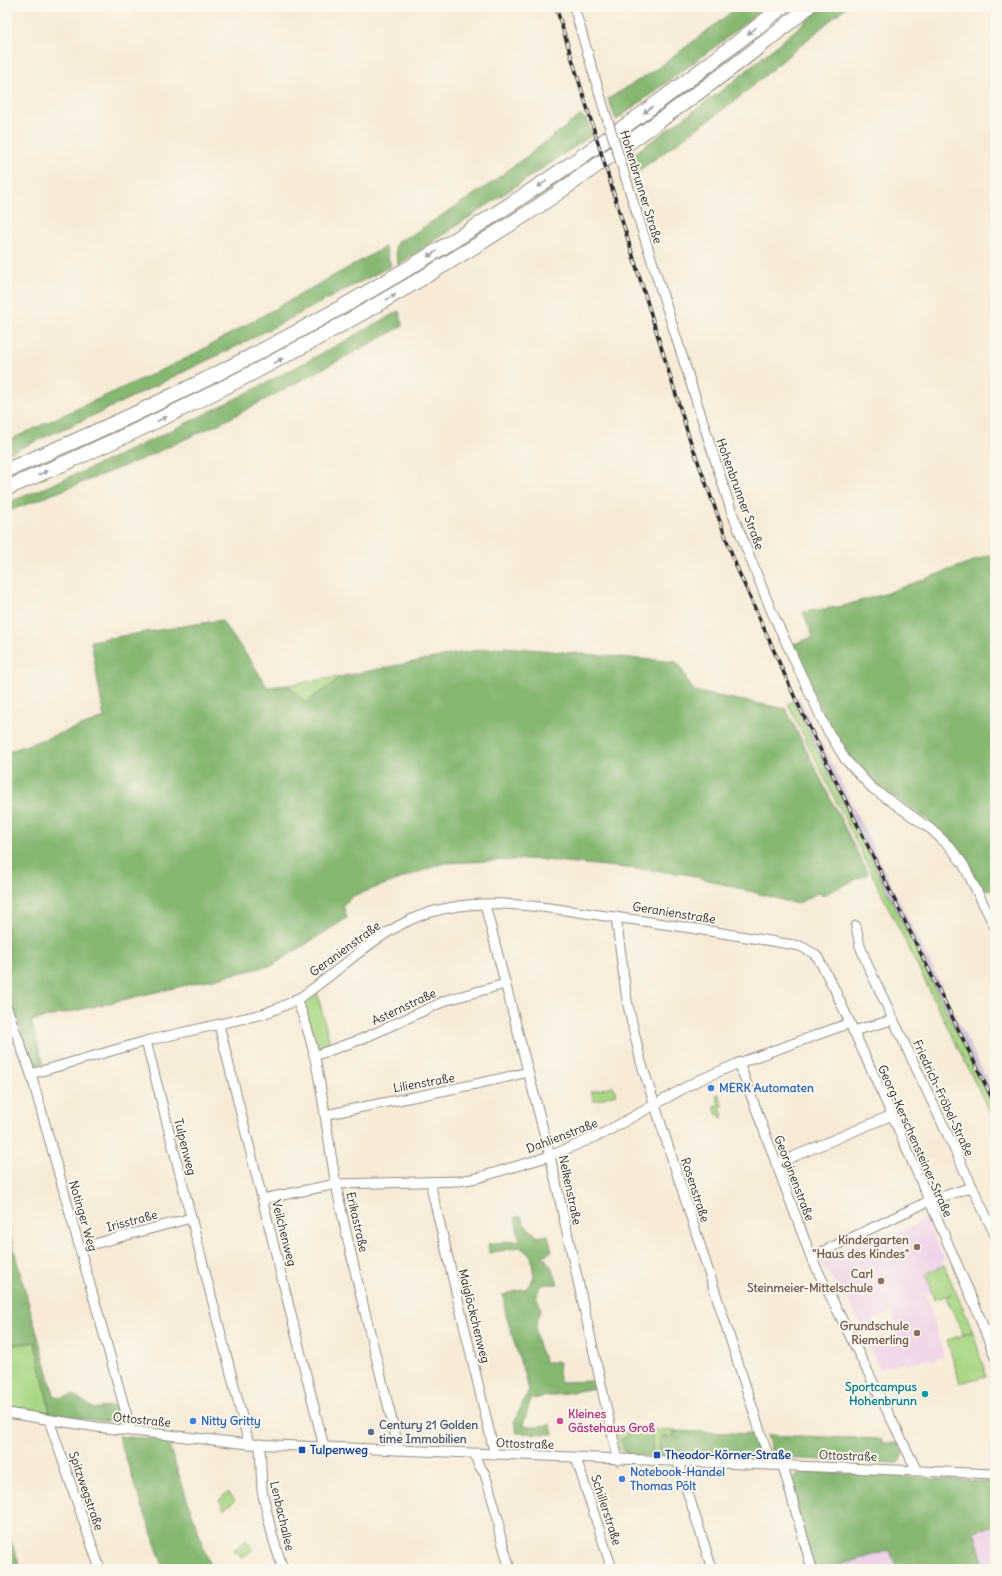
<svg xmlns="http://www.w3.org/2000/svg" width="1002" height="1576" font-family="Delius,sans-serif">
	<rect width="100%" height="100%" fill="#fbf7ec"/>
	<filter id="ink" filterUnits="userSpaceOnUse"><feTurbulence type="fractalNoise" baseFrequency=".025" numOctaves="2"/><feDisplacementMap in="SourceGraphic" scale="8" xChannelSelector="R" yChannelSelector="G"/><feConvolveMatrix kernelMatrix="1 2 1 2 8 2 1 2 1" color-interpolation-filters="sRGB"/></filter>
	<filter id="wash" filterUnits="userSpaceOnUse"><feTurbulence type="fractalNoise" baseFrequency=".012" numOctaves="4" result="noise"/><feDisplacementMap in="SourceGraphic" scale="16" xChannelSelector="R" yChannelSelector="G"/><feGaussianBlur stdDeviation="0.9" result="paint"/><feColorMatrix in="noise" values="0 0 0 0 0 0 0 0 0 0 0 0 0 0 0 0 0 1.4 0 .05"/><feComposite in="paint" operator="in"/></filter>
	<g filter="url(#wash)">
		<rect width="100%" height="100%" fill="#f7ebd7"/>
		<g fill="#edd0e8">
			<polygon points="926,1219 944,1259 942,1260 944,1265 926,1274 932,1292 926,1295 944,1356 933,1360 932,1358 907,1365 906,1362 880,1369 869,1347 899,1338 892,1312 862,1326 840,1285 837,1287 829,1273 823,1270 820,1261 824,1256 837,1251 838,1252 883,1231 885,1235 888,1233 890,1236"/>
			<polygon points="995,1525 995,1569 956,1569 983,1561 974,1531"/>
			<polygon points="890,1550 897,1569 826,1569"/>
		</g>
		<polygon fill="#ccbed4" points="799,697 995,1096 995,1110 793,701"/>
		<g fill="#a8d683" stroke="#6a8057">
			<polygon points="339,677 333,684 305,703 288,685"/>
			<polygon points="793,701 995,1110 995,1123 788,704"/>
			<polygon points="317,992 331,1048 321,1050 316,1044 304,1006 306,1000"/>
			<polygon points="613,1086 616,1094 594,1101 591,1092"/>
			<polygon points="719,1094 723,1106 720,1107 724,1117 721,1118 719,1114 717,1115 714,1107 719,1104 716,1095"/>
			<polygon points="944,1265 973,1331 963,1334 946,1297 951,1295 951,1294 934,1300 926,1274"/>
			<polygon points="973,1332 986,1376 960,1383 947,1340"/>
			<polygon points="35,1342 50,1413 7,1406 7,1346"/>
			<polygon points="616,1428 676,1431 671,1438 661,1439 659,1448 662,1456 651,1456 654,1443 648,1431 630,1431 628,1436 622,1439 624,1449 629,1455 619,1449"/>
			<polygon points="759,1441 764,1455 762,1458 753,1458"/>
			<polygon points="228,1492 235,1500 224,1509 219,1500"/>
			<polygon points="246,1540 253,1549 242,1558 234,1550"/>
		</g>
		<g fill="#86b771" stroke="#58714e">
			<polygon points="738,7 764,7 728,37 616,120 608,99 661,66"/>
			<polygon points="823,7 846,7 736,100 633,175 628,158 728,86"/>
			<polygon points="581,115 587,120 592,135 398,265 395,247 398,241 410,236 490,184"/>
			<polygon points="385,247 391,266 237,346 99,413 7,454 7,441 187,358"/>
			<path d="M399 311 403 326 225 421 142 459 7 512V503C143 449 272 382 399 311Z"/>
			<path d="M995 553V889L982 890C969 867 957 843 936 826 910 805 881 792 858 767 828 734 811 685 791 645L813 637 803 612 843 606 884 594Z"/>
			<path d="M221 620 251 661 267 687 288 685 305 703 333 684 339 677 459 653 505 647 676 662C686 672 685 683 696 692L786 709 868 874 823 895 817 893 797 904 686 874 536 859 444 863 353 896 343 905 347 918 273 965 31 1021 43 1063 34 1065 7 989V752L104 718 91 641Z"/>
			<path d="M520 1216 524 1224 538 1237 548 1235 552 1251 543 1256 553 1270 558 1284H542L536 1295 541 1309C531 1332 537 1340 545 1362H559L558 1372 560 1382 594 1381 595 1388 531 1399 523 1425 538 1427 550 1424 553 1434 517 1433 514 1422 529 1390 506 1315 503 1295 527 1288 534 1277 531 1256 520 1247 489 1253 488 1244 520 1240 515 1218Z"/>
			<polygon points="7,1225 54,1395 61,1398 74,1395 94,1409 116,1405 119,1417 118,1422 91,1420 7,1406 50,1412 35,1342 7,1346"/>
			<path d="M645 1430C656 1436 653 1446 651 1456L629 1455 620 1440 628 1436V1431Z"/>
			<polygon points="676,1431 757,1434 759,1441 753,1458 662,1456 659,1448 662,1435 671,1438"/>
			<polygon points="767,1435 882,1439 882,1443 898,1443 904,1454 898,1463 777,1458 773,1457"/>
			<polygon points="118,1436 167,1440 211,1569 164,1569"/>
			<polygon points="802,1471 995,1482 995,1525 974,1531 983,1561 956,1569 897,1569 890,1550 826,1569 815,1569 791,1489 792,1480"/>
			<polygon points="7,1531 21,1569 7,1569"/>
		</g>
	</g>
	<g filter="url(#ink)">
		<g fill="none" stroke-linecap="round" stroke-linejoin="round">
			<g stroke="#918b81" stroke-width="11">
				<g id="minor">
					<polyline points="574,7 605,112"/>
					<polyline points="626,179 731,510 771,610 826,728 845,759 872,788 932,830 950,847 963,864 995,927"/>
					<polyline points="485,905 550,1156 618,1460"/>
					<polyline points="616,917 627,1001 641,1062 771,1465"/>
					<polyline points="856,926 860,946 868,966 995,1235"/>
					<path d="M296 999C322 1055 325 1133 338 1194 355 1280 379 1365 399 1450"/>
					<polyline points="7,1008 31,1074 131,1431"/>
					<polyline points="219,1025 324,1447"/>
					<polyline points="853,1031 893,1020"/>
					<polyline points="146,1041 249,1444"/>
					<polyline points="314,1056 362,1039 447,1000 505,984"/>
					<polyline points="739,1063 811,1257 917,1471"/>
					<path d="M31 1074 146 1041 263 1014C277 1009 292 1003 304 995 340 970 370 939 410 920 471 892 542 907 606 916 671 924 735 935 800 946L813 953 818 958 834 988 892 1115 976 1308 995 1357"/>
					<path d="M325 1115C393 1100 461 1089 528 1072"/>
					<polyline points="776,1164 892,1115"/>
					<polyline points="432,1182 432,1191 495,1455"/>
					<polyline points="263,1199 336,1184 459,1181 477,1178 550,1156 602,1134 697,1081 739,1063 850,1023"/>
					<polyline points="79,1248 191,1218"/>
					<polyline points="811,1257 929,1201 972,1187"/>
					<polyline points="986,1333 995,1327"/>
					<polyline points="7,1413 97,1427 249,1444 995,1474"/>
					<polyline points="49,1420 100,1569"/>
					<polyline points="260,1444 262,1491 273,1538 283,1569"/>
					<polyline points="475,1454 478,1464 485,1474 499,1522 499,1531 510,1569"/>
					<polyline points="576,1458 612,1569"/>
					<polyline points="678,1462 712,1569"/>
					<polyline points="783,1466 812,1569"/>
				</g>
			</g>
			<g stroke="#918b81" stroke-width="16">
				<g id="highway">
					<path d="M7 470C287 355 547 196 782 7"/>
					<path d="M7 488C190 412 364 318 531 211 562 191 591 169 620 149 684 103 748 58 808 7"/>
				</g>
			</g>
			<use href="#minor" stroke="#fff" stroke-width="9"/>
			<use href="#highway" stroke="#fff" stroke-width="14"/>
			<g stroke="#2b2b2b" stroke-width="3.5">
				<polyline id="rail" points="556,7 689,437 737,568 795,698 995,1104"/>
			</g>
			<use href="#rail" stroke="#fbf7ec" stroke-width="2" stroke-dasharray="6" stroke-linecap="butt"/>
			<g stroke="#918b81" stroke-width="11" stroke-linecap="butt">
				<polyline id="minor-bridge" points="605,112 626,179"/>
			</g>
			<use href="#minor-bridge" stroke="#fff" stroke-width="9"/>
		</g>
		<defs><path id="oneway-solid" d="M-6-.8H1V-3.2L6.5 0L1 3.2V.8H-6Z"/></defs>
		<g fill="#a0a0a0">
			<use href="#oneway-solid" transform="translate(752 31) rotate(141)"/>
			<use href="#oneway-solid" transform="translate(648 110) rotate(144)"/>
			<use href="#oneway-solid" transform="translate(542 184) rotate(146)"/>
			<use href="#oneway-solid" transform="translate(432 254) rotate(148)"/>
			<use href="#oneway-solid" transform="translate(391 297) rotate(-30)"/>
			<use href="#oneway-solid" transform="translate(278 361) rotate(-29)"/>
			<use href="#oneway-solid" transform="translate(162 419) rotate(-25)"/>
			<use href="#oneway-solid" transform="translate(43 473) rotate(-23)"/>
		</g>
	</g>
	<g fill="#3f7fe0" stroke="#fbf7ec" stroke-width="1.5">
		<circle cx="711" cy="1088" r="4"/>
		<circle cx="193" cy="1421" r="4"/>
		<circle cx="622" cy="1479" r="4"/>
	</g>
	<g fill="#8d6e63" stroke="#fbf7ec" stroke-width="1.5">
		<circle cx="917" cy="1247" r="4"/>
		<circle cx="881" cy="1281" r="4"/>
		<circle cx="917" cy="1333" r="4"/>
	</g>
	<circle fill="#0f9aa8" stroke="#fbf7ec" stroke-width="1.5" cx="925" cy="1394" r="4"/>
	<circle fill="#d1479c" stroke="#fbf7ec" stroke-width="1.5" cx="560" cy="1421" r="4"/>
	<circle fill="#5c6f8a" stroke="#fbf7ec" stroke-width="1.5" cx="371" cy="1432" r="4"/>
	<g fill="#1a4fb4" stroke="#fbf7ec" stroke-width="1.5">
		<rect x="298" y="1446" width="8" height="8" rx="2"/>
		<rect x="653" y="1451" width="8" height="8" rx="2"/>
	</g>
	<g text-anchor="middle" stroke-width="4" stroke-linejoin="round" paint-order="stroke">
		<g font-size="12" fill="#2b2b2b" stroke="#fbf7ec">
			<text transform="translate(641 187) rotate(73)" y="4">Hohenbrunner Straße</text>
			<text transform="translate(740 494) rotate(70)" y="4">Hohenbrunner Straße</text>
			<text transform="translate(674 913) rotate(9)" y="4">Geranienstraße</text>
			<text transform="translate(345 949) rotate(-36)" y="4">Geranienstraße</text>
			<text transform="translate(404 1007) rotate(-25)" y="4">Asternstraße</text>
			<text transform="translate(424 1083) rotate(-10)" y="4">Lilienstraße</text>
			<text transform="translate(943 1098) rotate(65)" y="4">Friedrich-Fröbel-Straße</text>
			<text transform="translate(562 1136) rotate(-21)" y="4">Dahlienstraße</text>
			<text transform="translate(915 1141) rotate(66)" y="4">Georg-Kerschensteiner-Straße</text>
			<text transform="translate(185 1147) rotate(76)" y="4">Tulpenweg</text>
			<text transform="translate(794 1178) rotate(69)" y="4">Georginenstraße</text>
			<text transform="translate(570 1190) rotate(78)" y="4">Nelkenstraße</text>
			<text transform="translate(695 1190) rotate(72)" y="4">Rosenstraße</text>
			<text transform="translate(83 1216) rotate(74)" y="4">Notinger Weg</text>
			<text transform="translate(132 1221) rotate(-15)" y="4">Irisstraße</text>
			<text transform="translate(357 1222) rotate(77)" y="4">Erikastraße</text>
			<text transform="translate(284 1233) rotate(76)" y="4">Veilchenweg</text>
			<text transform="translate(474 1316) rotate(76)" y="4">Maiglöckchenweg</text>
			<text transform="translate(142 1420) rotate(6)" y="4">Ottostraße</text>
			<text transform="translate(525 1444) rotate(2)" y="4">Ottostraße</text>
			<text transform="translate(848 1456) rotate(2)" y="4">Ottostraße</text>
			<text transform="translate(86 1491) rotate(71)" y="4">Spitzwegstraße</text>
			<text transform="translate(606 1510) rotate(72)" y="4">Schillerstraße</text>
			<text transform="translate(282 1516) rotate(77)" y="4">Lenbachallee</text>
		</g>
		<g font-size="12" font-weight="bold" fill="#366cbe" stroke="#fbf7ec" text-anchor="start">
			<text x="719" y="1092">MERK Automaten</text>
			<text x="201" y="1425">Nitty Gritty</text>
			<text x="630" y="1476">Notebook-Handel<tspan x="630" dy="14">Thomas Pölt</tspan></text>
		</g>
		<g font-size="12" font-weight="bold" fill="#785e54" stroke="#fbf7ec" text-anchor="end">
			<text x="909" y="1244">Kindergarten<tspan x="909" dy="14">"Haus des Kindes"</tspan></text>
			<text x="873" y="1278">Carl<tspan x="873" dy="14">Steinmeier-Mittelschule</tspan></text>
			<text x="909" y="1330">Grundschule<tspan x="909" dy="14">Riemerling</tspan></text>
		</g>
		<g font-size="12" font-weight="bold" fill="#0d838f" stroke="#fbf7ec" text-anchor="end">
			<text x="917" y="1391">Sportcampus<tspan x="917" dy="14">Hohenbrunn</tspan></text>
		</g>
		<g font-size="12" font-weight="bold" fill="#b23c85" stroke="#fbf7ec" text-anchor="start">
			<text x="568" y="1418">Kleines<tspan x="568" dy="14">Gästehaus Groß</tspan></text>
		</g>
		<g font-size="12" font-weight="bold" fill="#4e5e75" stroke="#fbf7ec" text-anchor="start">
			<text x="379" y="1429">Century 21 Golden<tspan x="379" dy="14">time Immobilien</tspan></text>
		</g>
		<g font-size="12" font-weight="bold" fill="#164399" stroke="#fbf7ec" text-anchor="start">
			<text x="310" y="1454">Tulpenweg</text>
			<text x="665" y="1459">Theodor-Körner-Straße</text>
		</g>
	</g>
	<rect width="1002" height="1576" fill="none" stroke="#fbf7ec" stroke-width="24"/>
</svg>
